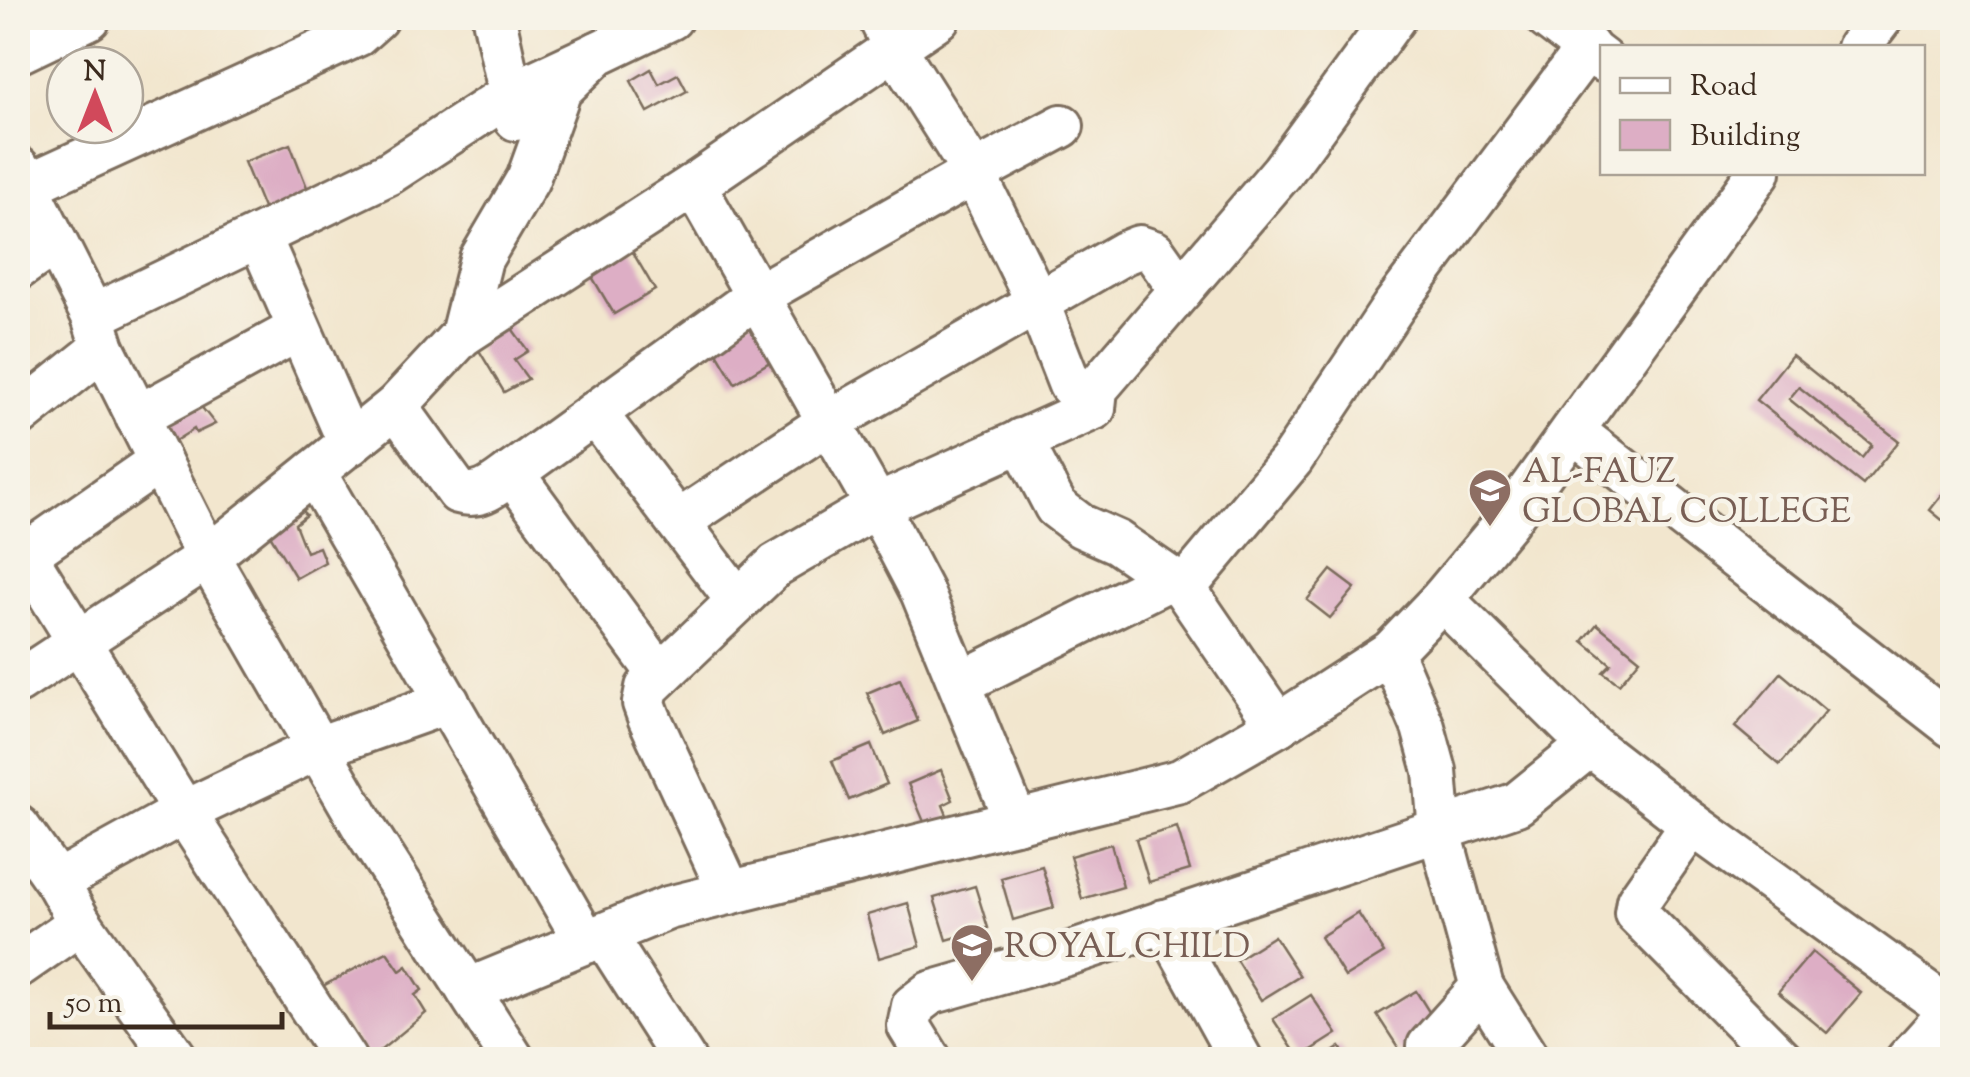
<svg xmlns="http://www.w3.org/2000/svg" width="1970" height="1077" font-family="'Sorts Mill Goudy',serif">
	<rect width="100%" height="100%" fill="#f7f3e8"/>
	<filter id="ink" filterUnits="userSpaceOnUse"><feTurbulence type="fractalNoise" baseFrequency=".01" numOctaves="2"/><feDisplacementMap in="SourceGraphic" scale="20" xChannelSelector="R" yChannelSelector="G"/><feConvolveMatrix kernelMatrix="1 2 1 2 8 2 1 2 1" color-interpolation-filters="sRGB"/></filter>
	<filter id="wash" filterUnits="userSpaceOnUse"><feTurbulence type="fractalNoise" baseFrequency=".0048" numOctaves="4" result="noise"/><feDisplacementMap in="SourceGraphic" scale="40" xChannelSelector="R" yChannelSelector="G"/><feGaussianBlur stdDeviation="2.25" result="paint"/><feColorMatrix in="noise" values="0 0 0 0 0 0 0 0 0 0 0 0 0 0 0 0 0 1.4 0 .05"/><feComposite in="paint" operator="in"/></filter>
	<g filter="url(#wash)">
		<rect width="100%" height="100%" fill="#f2e6ce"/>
		<g id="blocks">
			<g fill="#ddaec5" fill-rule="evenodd">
				<polygon points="651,69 659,84 678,74 687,91 648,112 631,81"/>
				<polygon points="290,144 312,200 267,218 244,162"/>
				<polygon points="629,246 655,290 614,314 588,270"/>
				<polygon points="754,317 778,357 735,383 711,343"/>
				<polygon points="506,320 528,351 514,360 528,379 504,392 477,347"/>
				<path d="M1792 355 1899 441 1863 485 1756 400ZM1799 387 1872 445 1862 458 1789 399Z"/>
				<polygon points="192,395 215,424 196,433 194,429 167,446 152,417"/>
				<polygon points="1952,482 1952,528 1930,510"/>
				<polygon points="300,509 306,515 295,524 306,552 319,547 325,562 296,578 270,535"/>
				<polygon points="1331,570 1355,588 1330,618 1307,600"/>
				<polygon points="1597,624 1640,659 1619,684 1603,672 1611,664 1583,641"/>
				<polygon points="1781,673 1826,711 1780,765 1735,727"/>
				<polygon points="900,679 918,721 885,735 867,693"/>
				<polygon points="871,745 887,784 849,800 832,761"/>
				<polygon points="941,770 953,800 943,805 949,820 927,829 908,784"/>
				<polygon points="1177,827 1190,870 1149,882 1136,839"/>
				<polygon points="1111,844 1123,887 1082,899 1070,856"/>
				<polygon points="1042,866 1054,908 1013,920 1001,878"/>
				<polygon points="975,886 988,928 947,940 934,898"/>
				<polygon points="908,903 920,946 879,958 867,915"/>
				<polygon points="1358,913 1384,953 1345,977 1320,937"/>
				<polygon points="1274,936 1300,976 1261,1000 1236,960"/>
				<polygon points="387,952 400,971 407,966 422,990 415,995 426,1013 369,1060 323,986"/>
				<polygon points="1812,952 1861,993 1827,1033 1778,992"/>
				<polygon points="1416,991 1441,1031 1403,1055 1377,1015"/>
				<polygon points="1311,995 1337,1034 1299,1058 1273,1019"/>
				<polygon points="1340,1047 1348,1060 1321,1060"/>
			</g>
		</g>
	</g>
	<g filter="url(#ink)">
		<use href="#blocks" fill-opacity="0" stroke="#7b6c5c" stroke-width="2.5"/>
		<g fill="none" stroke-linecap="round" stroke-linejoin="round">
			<g stroke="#7b6c5c" stroke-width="48">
				<g id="minor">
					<polyline points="494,18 516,119"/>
					<polyline points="1547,18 1602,60"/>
					<polyline points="1858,48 1881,18"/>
					<polyline points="18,52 89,18"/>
					<polyline points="18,168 93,316 103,348 208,557 318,748 366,831 513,1060"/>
					<polyline points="694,185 877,506 922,592 1016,822"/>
					<polyline points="26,186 357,35 376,18"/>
					<polyline points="259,236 350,444"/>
					<polyline points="18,268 55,242"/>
					<polyline points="93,316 389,173 510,94 598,53"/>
					<polyline points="462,335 481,259 528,179 560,90 598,53 671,18"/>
					<path d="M396 406 458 492C481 499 494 486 512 473L660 675"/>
					<polyline points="1094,408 1096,389 1282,172 1394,18"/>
					<polyline points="595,413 738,601"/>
					<polyline points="18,416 103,348"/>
					<polyline points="137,417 299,329"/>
					<polyline points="1573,431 1952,726"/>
					<polyline points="1021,440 1056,507 1081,526 1117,542 1184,588 1278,725"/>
					<polyline points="314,472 586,942"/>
					<polyline points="512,473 757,296 974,173 1062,126"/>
					<polyline points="678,522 829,422 1124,253 1139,247 1154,252 1181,290"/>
					<polyline points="18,543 184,812 345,1060"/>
					<polyline points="25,555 160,461"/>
					<polyline points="1184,588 1292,459 1394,306 1588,47"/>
					<polyline points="1442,599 1590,745 1692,824 1952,1011"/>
					<polyline points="1391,652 1423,727 1435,771 1440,832 1482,987 1429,1046 1430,1060"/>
					<polyline points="18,682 208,557 396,406 462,335 694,185 938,18"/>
					<polyline points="960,683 1169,579"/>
					<polyline points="1692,824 1638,901 1636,913 1782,1060"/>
					<polyline points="18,827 57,882 80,923 177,1060"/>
					<polyline points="57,882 184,812 318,748 448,702"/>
					<polyline points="730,893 649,717 644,703 647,688 776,565 877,506 1094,408 1070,385 1037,301 974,173 896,50 880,18"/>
					<polyline points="1164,921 1241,1060"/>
					<polyline points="604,935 684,1060"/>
					<polyline points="18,966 80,923"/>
					<polyline points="1482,987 1528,1060"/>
					<polyline points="468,990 668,908 1180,781 1278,725 1391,652 1442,599 1508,520 1759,172"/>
					<polyline points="930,1060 909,1026 913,1006 930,993 1074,952 1517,804 1590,745"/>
					<polyline points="1907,1060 1952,1010"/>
				</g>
			</g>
			<use href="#minor" stroke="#fff" stroke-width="42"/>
		</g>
	</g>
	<defs>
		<g id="school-pin" transform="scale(2.25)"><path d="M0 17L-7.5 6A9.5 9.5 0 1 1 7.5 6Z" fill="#8d6e63" stroke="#f7f3e8"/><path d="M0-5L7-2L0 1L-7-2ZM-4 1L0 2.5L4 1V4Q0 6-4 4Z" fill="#fff"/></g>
	</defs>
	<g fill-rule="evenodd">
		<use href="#school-pin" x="1490" y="490"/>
		<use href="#school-pin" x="972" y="945"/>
	</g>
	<g text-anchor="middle" stroke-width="9" stroke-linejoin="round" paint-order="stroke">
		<g font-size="35" fill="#785e54" stroke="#f7f3e8" text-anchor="start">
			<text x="1522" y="482">AL-FAUZ<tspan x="1522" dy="40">GLOBAL COLLEGE</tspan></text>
			<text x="1004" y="957">ROYAL CHILD</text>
		</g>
	</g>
	<rect width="1970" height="1077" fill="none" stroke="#f7f3e8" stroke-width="60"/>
	<rect x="1600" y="45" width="325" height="130" fill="#f7f3e8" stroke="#aca397" stroke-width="2.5"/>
	<rect x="1620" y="78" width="50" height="15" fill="#ffffff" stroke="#aca397" stroke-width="2.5"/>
	<text x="1690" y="95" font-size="30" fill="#3b2a1e">Road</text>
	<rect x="1620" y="120" width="50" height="30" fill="#ddaec5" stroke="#aca397" stroke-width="2.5"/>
	<text x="1690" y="145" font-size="30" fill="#3b2a1e">Building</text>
	<g transform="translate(95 95)"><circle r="48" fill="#f7f3e8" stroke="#aca397" stroke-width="2.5"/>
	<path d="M0-8L18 38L0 25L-18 38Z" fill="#d1495b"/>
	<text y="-15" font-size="28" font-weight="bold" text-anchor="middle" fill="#3b2a1e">N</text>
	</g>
	<path d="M50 1012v15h232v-15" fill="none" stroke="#3b2a1e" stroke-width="5"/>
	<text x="65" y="1012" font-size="30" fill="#3b2a1e" stroke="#f7f3e8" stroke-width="8" paint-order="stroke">50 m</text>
</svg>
